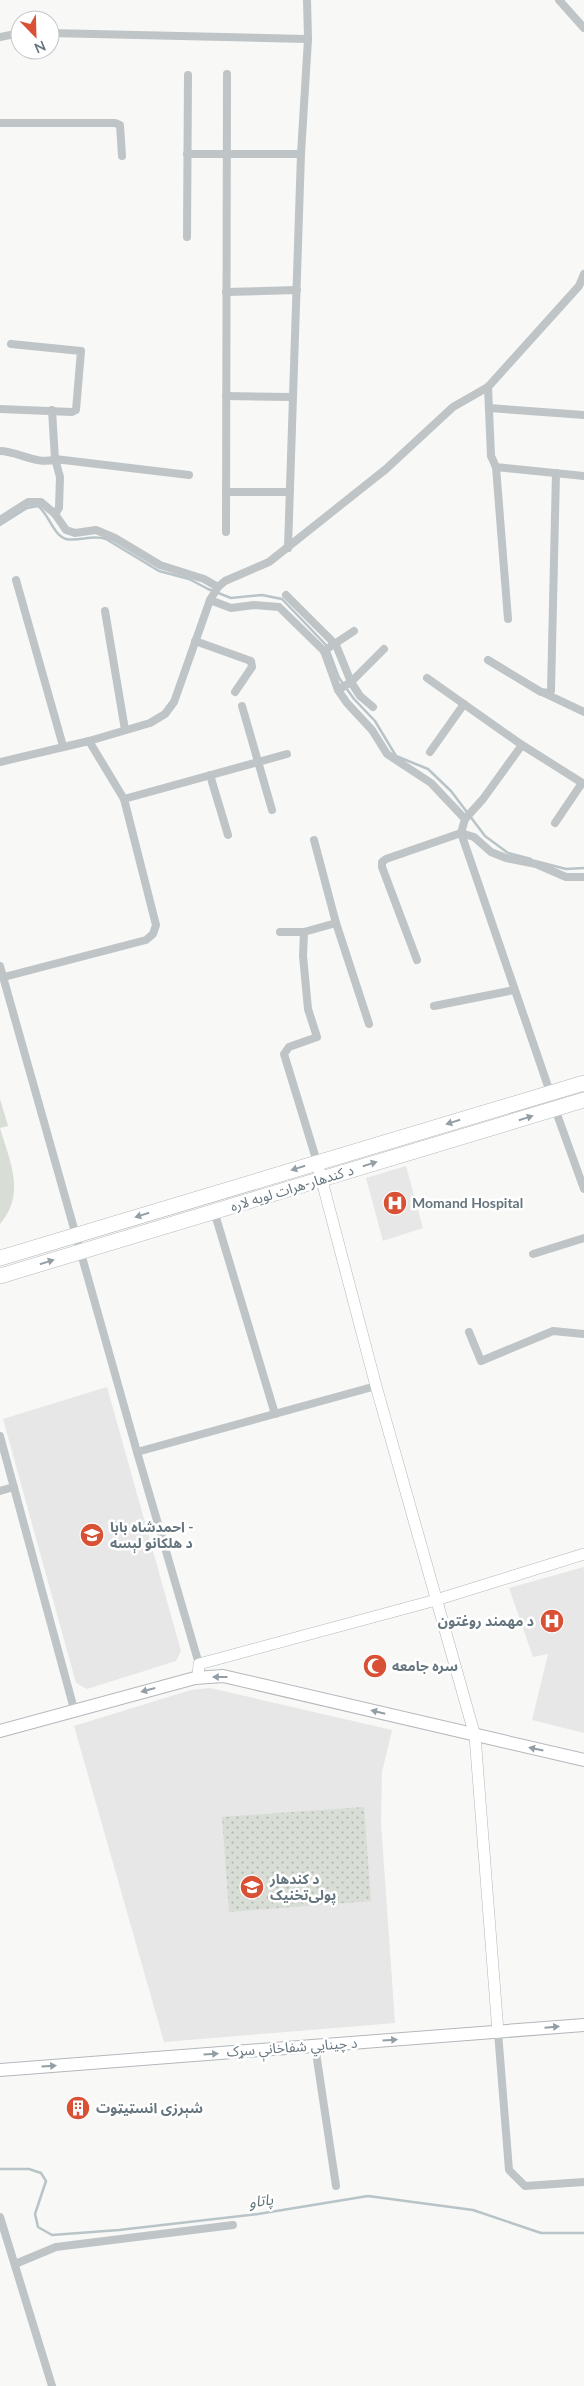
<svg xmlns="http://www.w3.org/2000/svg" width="584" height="2386" font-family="Lato,'Noto Sans Arabic',sans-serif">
	<defs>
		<pattern id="garden-dots" width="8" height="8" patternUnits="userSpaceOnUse" patternTransform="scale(1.25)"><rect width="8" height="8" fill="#d8ddd5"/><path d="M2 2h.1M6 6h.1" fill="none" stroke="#b3b8b2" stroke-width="1.8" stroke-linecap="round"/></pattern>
	</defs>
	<rect width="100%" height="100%" fill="#f8f8f6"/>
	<g fill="#e6e7e6">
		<polygon points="406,1166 423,1228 383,1241 366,1178"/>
		<polygon points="107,1387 181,1651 176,1661 87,1689 76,1683 3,1419"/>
		<polygon points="584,1567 584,1733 532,1720 548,1654 533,1657 509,1588"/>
		<polygon points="210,1688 392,1730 382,1772 381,1823 395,2023 164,2042 74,1726 191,1690"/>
	</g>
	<path fill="#d8ddd5" d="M0 1099 8 1126 0 1128C10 1162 26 1194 0 1224Z"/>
	<polygon fill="url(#garden-dots)" points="364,1807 371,1901 229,1912 222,1817"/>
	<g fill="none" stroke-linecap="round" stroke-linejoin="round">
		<g stroke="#b8c4c7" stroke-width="2.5">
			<path d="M0 525 27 508 38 506C49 514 53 535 66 539 79 542 92 534 106 539L159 571 189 579 208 589 231 598 262 595 282 599 327 646 339 678 354 699 375 721 396 756 428 769 451 791 485 836 508 853 531 859"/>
			<polyline points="539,862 566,869 584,868"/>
			<polyline points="0,2169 29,2169 41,2173 46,2181 35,2214 38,2227 52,2235 119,2230 258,2214 368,2196 473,2210 541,2233 584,2233"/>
		</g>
		<g stroke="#b2b8bc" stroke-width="12">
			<g id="secondary">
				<polyline points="317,1162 376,1386 475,1736 498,2032"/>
				<polyline points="198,1678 199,1664 436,1600 584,1554"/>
			</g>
		</g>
		<g stroke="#b3b8bb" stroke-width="14">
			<g id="primary">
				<polyline points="0,1731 195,1678 223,1676 584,1760"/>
				<polyline points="0,2070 584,2025"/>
			</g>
		</g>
		<g stroke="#b3b7ba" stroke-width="16">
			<g id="highway">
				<polyline points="0,1258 584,1083"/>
				<polyline points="0,1276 584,1100"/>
			</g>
		</g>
		<g stroke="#bfc4c7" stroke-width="8">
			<polyline points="559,0 584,28"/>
			<polyline points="50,33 308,39"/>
			<polyline points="0,37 20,33"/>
			<polyline points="0,123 115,123 120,125 122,156"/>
			<polyline points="187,154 301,154"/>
			<polyline points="187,237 188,75"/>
			<polyline points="226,292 297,290"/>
			<polyline points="488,387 491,456 496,467 584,476"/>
			<polyline points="226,396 292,397"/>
			<polyline points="489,408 584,415"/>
			<polyline points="0,409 72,412 76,410 81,351 11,344"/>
			<polyline points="52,410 55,459 60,477 59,508 55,514"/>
			<path d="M0 451C17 451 39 466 55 459L189 475"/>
			<polyline points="496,467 508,619"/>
			<polyline points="226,492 288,492"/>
			<polyline points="0,520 28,502 41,502 55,514 66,530 75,533 96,530 115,538 160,565 204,579 218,587"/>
			<polyline points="226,532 227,74"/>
			<polyline points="288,548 301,154 308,39 307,0"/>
			<polyline points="16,580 63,746"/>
			<polyline points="286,595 336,645 351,682 360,696 373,707"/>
			<polyline points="210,600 231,608 254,605 279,607 324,651 338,690 347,703 372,730 387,754 431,783 465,819"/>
			<polyline points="105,611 125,730"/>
			<polyline points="195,641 251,661 252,667 235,692"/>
			<polyline points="324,651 354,631"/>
			<polyline points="488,660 541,692 548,693 551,691 556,473"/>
			<polyline points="427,678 522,745 584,784"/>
			<polyline points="338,690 351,682 384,649"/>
			<polyline points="544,693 584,712"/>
			<polyline points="242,706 272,810"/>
			<polyline points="522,745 483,799 465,819 461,833 551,1095"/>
			<polyline points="430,752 464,704"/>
			<polyline points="0,762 89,741 150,723 165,714 174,702 210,600 218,587 225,581 269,562 386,469 453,407 488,387 579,286 584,274"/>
			<polyline points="210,775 228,835"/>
			<polyline points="124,799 287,754"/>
			<polyline points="555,823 582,783"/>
			<polyline points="314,840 336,923 369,1024"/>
			<polyline points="280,932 304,932 336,923"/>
			<polyline points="304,932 303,956 308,1009 317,1037 289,1047 284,1054 317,1162"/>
			<polyline points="417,960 382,867 382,862 386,859 461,833 474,837 491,852 506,858 536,864 566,877 584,877"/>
			<polyline points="0,966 137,1452 199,1664"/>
			<polyline points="4,977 146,940 153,934 156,925 124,799 89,741"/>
			<polyline points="434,1006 514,990"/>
			<polyline points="554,1106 584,1189"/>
			<polyline points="214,1211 275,1414"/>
			<polyline points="533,1254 584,1238"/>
			<polyline points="469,1332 481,1361 553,1331 584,1334"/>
			<polyline points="0,1436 74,1709"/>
			<polyline points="137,1452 376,1386"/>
			<polyline points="0,1491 14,1487"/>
			<polyline points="498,2032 509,2170 525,2186 584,2182"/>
			<polyline points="315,2046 336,2186"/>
			<polyline points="0,2217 52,2386"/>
			<polyline points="15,2264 56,2247 233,2225"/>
		</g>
		<use href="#secondary" stroke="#fff" stroke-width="11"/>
		<use href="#primary" stroke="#fff" stroke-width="12"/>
		<use href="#highway" stroke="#fff" stroke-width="15"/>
	</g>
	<defs><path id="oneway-solid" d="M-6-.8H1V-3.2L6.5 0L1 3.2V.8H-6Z" transform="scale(1.25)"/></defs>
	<g fill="#939ea5">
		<use href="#oneway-solid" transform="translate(526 1118) rotate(-17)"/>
		<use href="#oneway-solid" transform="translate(453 1122) rotate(163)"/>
		<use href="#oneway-solid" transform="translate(370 1164) rotate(-17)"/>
		<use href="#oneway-solid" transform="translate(298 1168) rotate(163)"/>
		<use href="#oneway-solid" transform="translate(142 1215) rotate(163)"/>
		<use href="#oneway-solid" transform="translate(47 1262) rotate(-17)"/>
		<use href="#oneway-solid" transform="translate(220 1677) rotate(-180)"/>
		<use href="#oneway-solid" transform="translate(148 1690) rotate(165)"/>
		<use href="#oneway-solid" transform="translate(378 1712) rotate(-166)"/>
		<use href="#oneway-solid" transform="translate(536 1749) rotate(-168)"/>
		<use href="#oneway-solid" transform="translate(552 2027) rotate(-5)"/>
		<use href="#oneway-solid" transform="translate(390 2040) rotate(-4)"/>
		<use href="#oneway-solid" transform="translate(211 2054) rotate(-4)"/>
		<use href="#oneway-solid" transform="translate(49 2066) rotate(-4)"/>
	</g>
	<defs>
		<g id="hospital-disc" transform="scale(1.25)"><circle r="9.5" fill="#d85135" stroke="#fff"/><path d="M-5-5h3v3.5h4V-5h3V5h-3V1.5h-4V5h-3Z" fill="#fff"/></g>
		<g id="school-disc" transform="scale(1.25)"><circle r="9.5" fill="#d85135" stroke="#fff"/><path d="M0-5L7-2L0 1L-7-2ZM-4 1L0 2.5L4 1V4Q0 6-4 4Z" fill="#fff"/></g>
		<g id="mosque-disc" transform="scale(1.25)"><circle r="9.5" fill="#d85135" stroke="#fff"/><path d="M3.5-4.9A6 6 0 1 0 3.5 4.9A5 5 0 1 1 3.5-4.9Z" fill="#fff"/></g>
		<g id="university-disc" transform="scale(1.25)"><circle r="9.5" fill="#d85135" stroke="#fff"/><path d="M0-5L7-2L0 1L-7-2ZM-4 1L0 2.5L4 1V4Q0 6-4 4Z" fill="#fff"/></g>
		<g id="building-disc" transform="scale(1.25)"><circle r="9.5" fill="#d85135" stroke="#fff"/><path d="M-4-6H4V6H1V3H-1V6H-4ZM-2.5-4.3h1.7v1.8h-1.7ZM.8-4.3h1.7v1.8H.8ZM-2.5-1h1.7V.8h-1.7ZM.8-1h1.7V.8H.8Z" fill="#fff"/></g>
	</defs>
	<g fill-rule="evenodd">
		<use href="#hospital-disc" x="395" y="1203"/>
		<use href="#school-disc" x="92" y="1535"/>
		<use href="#hospital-disc" x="552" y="1621"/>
		<use href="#mosque-disc" x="375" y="1666"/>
		<use href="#university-disc" x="252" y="1887"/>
		<use href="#building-disc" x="78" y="2108"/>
	</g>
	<g text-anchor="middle" stroke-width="5" stroke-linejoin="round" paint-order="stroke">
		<g font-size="14" fill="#65757e" stroke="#fff">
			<text transform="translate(292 1188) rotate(-17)" y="5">د کندهار-هرات لويه لاره</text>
			<text transform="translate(292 2047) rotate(-4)" y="5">د چينايي شفاخانې سړک</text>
		</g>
		<g font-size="14" font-weight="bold" fill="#65757e" stroke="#fff" text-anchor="start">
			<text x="412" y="1208">Momand Hospital</text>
			<text x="110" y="1532">احمدشاه بابا -<tspan x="110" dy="16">د هلکانو لېسه</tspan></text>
			<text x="534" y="1626" text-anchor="end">د مهمند روغتون</text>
			<text x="392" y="1671">سره جامعه</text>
			<text x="270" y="1884">د کندهار<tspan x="270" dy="16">پولی‌تخنیک</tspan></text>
			<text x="96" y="2113">شېرزی انسټيټوت</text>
		</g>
		<g font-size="15" font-style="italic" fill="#607479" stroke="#fff">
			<text transform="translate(261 2201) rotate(-8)" y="5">پاتاو</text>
		</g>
	</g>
	<g transform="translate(35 35) rotate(157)"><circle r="24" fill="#ffffff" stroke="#c1c8cb"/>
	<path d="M0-4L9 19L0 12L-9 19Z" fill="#d85135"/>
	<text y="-8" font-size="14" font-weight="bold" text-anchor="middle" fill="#65757e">N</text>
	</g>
</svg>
